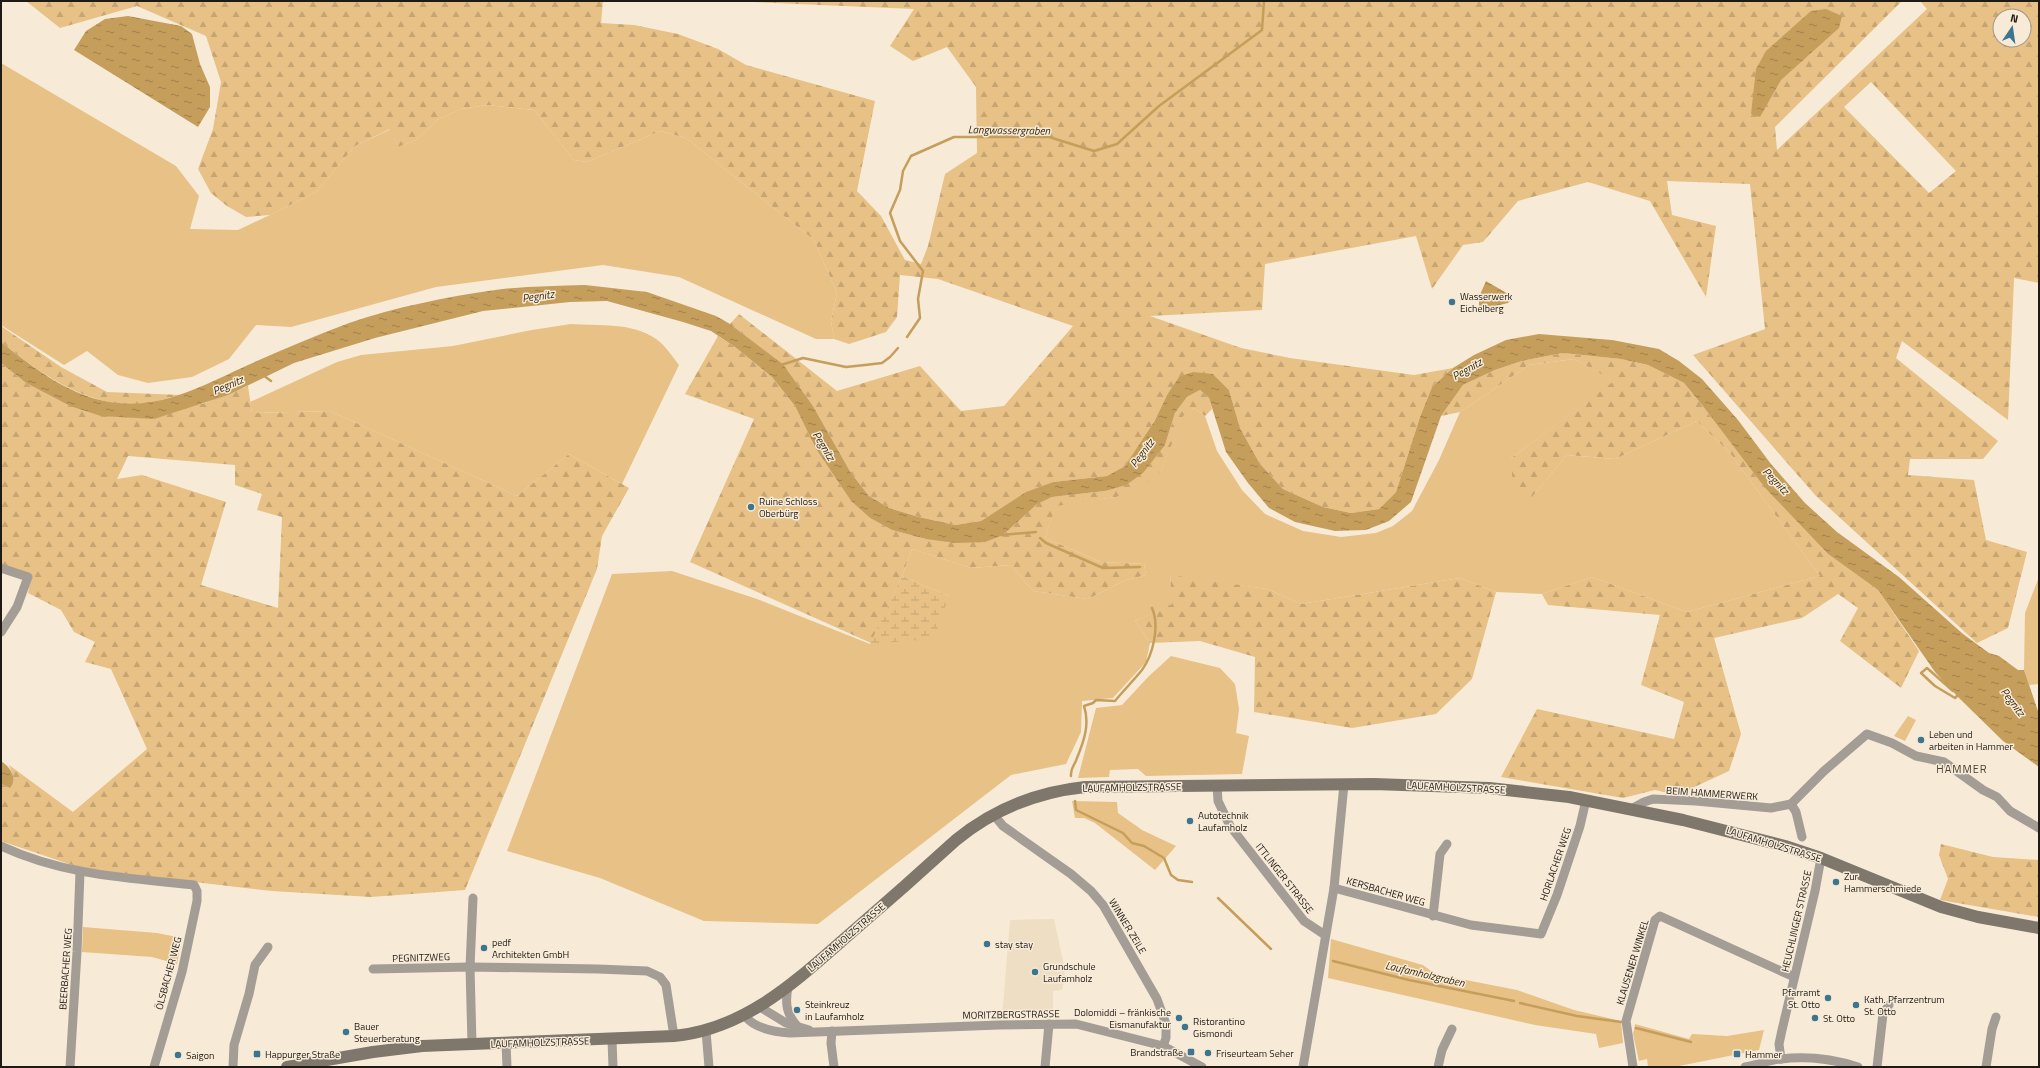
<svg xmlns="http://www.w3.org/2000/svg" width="2040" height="1068" font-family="'Titillium Web',sans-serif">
	<defs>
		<pattern id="forest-firs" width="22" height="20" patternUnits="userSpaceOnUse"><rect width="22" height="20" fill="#e7c185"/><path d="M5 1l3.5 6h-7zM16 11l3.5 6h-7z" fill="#c6a572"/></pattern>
		<pattern id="wetland-marsh" width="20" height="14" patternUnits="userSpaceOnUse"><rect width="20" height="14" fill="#e7c185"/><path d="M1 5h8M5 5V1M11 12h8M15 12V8" fill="none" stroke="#c6a572"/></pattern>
		<pattern id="water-ripples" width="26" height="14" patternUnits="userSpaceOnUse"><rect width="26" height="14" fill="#c69e5c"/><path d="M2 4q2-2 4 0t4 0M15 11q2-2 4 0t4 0" fill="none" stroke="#a0804b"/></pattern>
	</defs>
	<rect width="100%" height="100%" fill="#f7ebd8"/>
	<polygon fill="#eedec4" points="1054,919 1064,965 1065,979 1062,990 1053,991 1053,1015 1002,1017 1010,920"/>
	<g fill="#e7c185">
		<polygon points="1,63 176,166 199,196 190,229 238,230 270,215 316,192 355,146 391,129 398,147 416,140 437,120 461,109 487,105 534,110 574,160 587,162 660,131 686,138 814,240 837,293 831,321 834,339 816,339 679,277 603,265 436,287 291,327 256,325 229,359 192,377 148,383 118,375 87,351 64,365 1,325"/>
		<path d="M571 324C599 326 632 322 656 339 665 345 672 356 679 365L622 484 569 454 517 496 330 411 252 413 250 402 337 362 361 355 453 346 532 330Z"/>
		<polygon points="1574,359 1615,381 1510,459 1532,497 1567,455 1615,459 1697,421 1730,453 1820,576 1687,612 1592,577 1542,594 1496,592 1460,578 1301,604 1267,589 1170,576 1173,604 1135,621 1150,643 1146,662 1113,698 1082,701 1081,732 1066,764 1011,775 818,924 704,921 600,878 507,851 612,574 672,571 757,599 870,644 949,596 902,576 912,549 971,568 1011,565 1033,591 1088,599 1126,580 1146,575 1144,564 1101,562 1045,538 1056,505 1116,497 1161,471 1182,416 1194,408 1205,416 1217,451 1242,490 1265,514 1303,531 1341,537 1376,533 1393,526 1412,511 1439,460 1460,412 1529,365"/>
		<polygon points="2039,577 2039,684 2029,685 2024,670 2025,613"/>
		<polygon points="1171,656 1220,668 1235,684 1239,709 1236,733 1249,736 1242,774 1146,776 1138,769 1110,770 1109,777 1078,778 1096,708 1122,705 1149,676"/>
		<polygon points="1908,716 1916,720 1905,741 1894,736"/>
		<polygon points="1072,801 1117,802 1118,813 1142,830 1176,846 1155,870 1095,823 1084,818 1075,818"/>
		<polygon points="83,927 157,933 182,938 177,964 152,957 82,952"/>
		<polygon points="1331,939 1423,965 1435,974 1517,990 1574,1010 1621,1021 1623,1043 1599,1048 1596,1034 1535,1025 1328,978"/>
		<polygon points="1635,1024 1689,1039 1692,1034 1727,1036 1764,1030 1759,1050 1674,1067 1648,1067 1647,1059 1639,1061 1633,1034"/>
	</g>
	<g fill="url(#forest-firs)" fill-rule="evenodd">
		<path d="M26 1H603L601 23 634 25 678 34 718 49 746 65 875 101 857 191 881 216 905 260 921 264 928 246 945 174 977 153 976 87 947 47 913 61 890 46 914 9 729 1H1902L1775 127 1777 150 1927 9 1920 1H2039V283L2014 278 2008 420 1902 341 1896 358 1998 441 1983 459H1910L1908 475 1974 480 1986 540 2027 552 2008 628 1977 643 1816 496 1693 355 1765 329 1750 184 1667 181 1672 215 1716 226 1706 297 1650 201 1588 182 1518 201 1483 242 1463 245 1432 289 1416 236 1265 264 1262 310 1150 316 1241 348 1290 358 1414 375 1453 368 1432 387 1420 417 1396 492 1379 509 1351 513 1323 507 1283 489 1260 464 1240 428 1229 390 1213 374 1167 395 1154 422 1138 448 1125 466 1107 476 1053 482 1027 492 981 521 955 525 919 517 889 508 869 496 851 473 813 406 783 364 730 324 739 314 837 391 920 366 961 411 1004 406 1073 326 938 279 900 275 897 317 886 332 849 344 834 339 831 321 837 293 814 240 686 138 660 131 587 162 574 160 534 110 487 105 461 109 437 120 416 140 398 147 390 129 355 146 316 192 270 215 246 217 227 206 211 193 198 169 213 129 221 82 206 36 137 6 60 28ZM2000 16H2024V40H2000ZM1871 82 1956 171 1929 193 1844 107Z"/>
		<path d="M1 326 61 367 107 392 181 395C170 397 159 401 148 403 91 411 43 375 1 342Z"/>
		<polygon points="718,336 735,347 772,377 795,406 816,449 851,501 870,518 892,530 926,539 1003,535 1037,503 1052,497 1105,491 1165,445 1175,413 1187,397 1200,390 1209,398 1212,409 1205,416 1194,408 1183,416 1161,471 1142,488 1116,497 1056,506 1045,538 1101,562 1144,564 1146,575 1126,580 1088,599 1033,591 1011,565 971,568 912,549 902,576 871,643 690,562 754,419 685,394"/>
		<polygon points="1563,353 1621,359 1648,365 1684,383 1702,405 1765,488 1828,554 1878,590 1919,651 1901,688 1840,641 1858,608 1838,594 1802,618 1714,638 1741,734 1729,771 1677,795 1655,790 1623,798 1501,777 1537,709 1674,739 1684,702 1641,685 1660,615 1548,605 1542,594 1592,577 1687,612 1820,576 1730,453 1697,421 1615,459 1567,455 1532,497 1514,489 1510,459 1614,381 1574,359 1529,365 1460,412 1441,416 1463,385 1495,370 1522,361"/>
		<path d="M1 363 26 383 70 406 202 404 248 386 252 413 330 411 517 496 569 454 629 488 602 536 597 569 465 890 371 897 272 891 84 869 1 841V784L10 788 13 776 9 765 73 812 147 749 111 669 85 662 95 642 74 632 61 610 28 593 32 575 1 565ZM128 456 235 465V485L262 494 257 510 282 517 278 608 201 585 226 502 142 475 117 479Z"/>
		<polygon points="1170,575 1267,589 1301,604 1460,578 1496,592 1472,679 1436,714 1352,728 1254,712 1255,657 1200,641 1150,643 1135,621 1172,604"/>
		<polygon points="1941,844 1993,857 2039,860 2039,917 1940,900 1948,879 1939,855"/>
	</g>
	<polygon fill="url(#wetland-marsh)" points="902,576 949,596 934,639 870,644"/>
	<g fill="url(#water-ripples)">
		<polygon points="1826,9 1842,16 1839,28 1781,80 1760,117 1751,114 1756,69 1766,51 1811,11"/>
		<polygon points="128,16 181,26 192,34 200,64 210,87 210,107 198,127 74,50 86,31 105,19"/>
		<polygon points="1486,281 1510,295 1511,300 1508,303 1479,310 1479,297"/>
		<path d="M585 285 647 292 716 316 730 324 783 364 813 406 851 473 869 496 889 508 919 517 955 525 981 521 1026 492 1053 482 1107 476 1125 466 1154 422 1167 395 1179 377 1193 372 1213 374 1229 390 1240 428 1260 464 1283 489 1323 507 1351 513 1379 509 1396 492 1420 417 1432 387 1453 368 1474 355 1506 340 1539 334 1612 340 1659 349 1679 361 1702 379 1738 420 1771 464 1805 503 1837 532 1899 577 1963 634 1989 653 1999 656 2018 670H2024L2039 714V767L2003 741 1958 697 1935 672 1878 590 1828 554 1765 488 1702 405 1684 383 1648 365 1621 359 1563 353 1522 361 1495 370 1463 385 1441 416 1411 502 1389 521 1366 530 1335 531 1295 522 1269 508 1248 483 1226 452 1209 398 1200 390 1187 397 1175 413 1165 445 1143 473 1126 485 1105 491 1052 497 1037 504 1003 535 985 542 956 543 926 539 892 530 870 518 851 501 816 449 795 406 772 377 735 347 711 331 683 322 607 301 570 302 483 311 375 338 294 363 228 395 154 419 101 416 70 406 26 383 1 363V342C35 369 73 399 118 403 165 408 208 383 248 365 281 350 315 336 349 323 396 307 446 297 495 290 525 286 556 286 585 285Z"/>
		<path d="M1 761C10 767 18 778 10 788L1 784Z"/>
	</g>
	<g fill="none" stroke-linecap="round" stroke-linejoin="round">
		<g stroke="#c69e5c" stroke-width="2.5">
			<polyline points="907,337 920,318 918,299 923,271 900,241 890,213 900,190 903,171 911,156 954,137 1049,137 1094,151 1117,144 1159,106 1262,30 1264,1"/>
			<polyline points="781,365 803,358 846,367 865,365 882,363 890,357 898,348"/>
			<polyline points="263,375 271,381"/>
			<polyline points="1001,535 1036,532"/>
			<polyline points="1040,538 1046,543 1103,568 1140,567"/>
			<polyline points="1953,691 1927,668 1921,673 1935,686 1955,698 1959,694"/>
			<path d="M1071 776C1070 768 1075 765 1077 758 1084 741 1090 724 1084 706L1093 703 1096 700 1115 701C1124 690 1133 681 1142 670 1153 655 1160 626 1152 608"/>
			<polyline points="1075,801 1076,810 1123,833 1132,843 1144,846 1164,858 1171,875 1178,880 1192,882"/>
			<polyline points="1218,898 1271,949"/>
			<polyline points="1333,961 1409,980 1514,1001"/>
			<polyline points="1520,1003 1577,1016 1621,1022"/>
			<polyline points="1636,1028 1691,1042"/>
		</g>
		<g stroke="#a39d96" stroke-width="9">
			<polyline points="1,568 28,577 17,607 1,632"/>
			<polyline points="1217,785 1218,801 1230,826 1304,921 1325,935"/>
			<polyline points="1791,804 1824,771 1867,734 1892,743 1916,756 1944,762 1983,790 1997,797 2010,811 2039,828"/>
			<polyline points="1633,808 1644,802 1653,799 1696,801 1771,808 1791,804 1796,812 1802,837"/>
			<polyline points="993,814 1003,826 1071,874 1091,891 1103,905 1157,999 1166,1024 1166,1038 1163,1046"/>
			<path d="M1 846C63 875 127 878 194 885L197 891V901L182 972 154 1067"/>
			<polyline points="1334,888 1471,925 1541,934 1557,895 1580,826 1586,800"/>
			<polyline points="1433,916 1440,854 1447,844"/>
			<polyline points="373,969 470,967 598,969 647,971 660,977 666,985 674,1036"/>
			<path d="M788 987C785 1003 786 1014 798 1027"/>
			<polyline points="760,1007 786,1023 809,1030"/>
			<path d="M745 1016C755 1029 775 1032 790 1033L999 1025 1076 1024 1163 1046 1202 1067"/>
			<polyline points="706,1031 709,1067"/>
			<polyline points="832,1031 831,1043 834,1067"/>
			<polyline points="612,1040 613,1067"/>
			<polyline points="506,1043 507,1067"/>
			<polyline points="472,1044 470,967 473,898"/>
			<polyline points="1781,1059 1779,1044 1782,1030 1815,891 1821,858"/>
			<polyline points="70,1067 77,952 80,872"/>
			<polyline points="233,1067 234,1045 249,994 255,965 268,947"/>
			<polyline points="1045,1067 1049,1024"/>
			<polyline points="1303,1067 1334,888 1344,784"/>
			<polyline points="1438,1067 1442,1050 1452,1029"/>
			<polyline points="1633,1067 1626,1021 1655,920 1660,916 1794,977"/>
			<path d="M1745 1067C1757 1065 1769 1060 1781 1059 1807 1056 1833 1059 1858 1067"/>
			<polyline points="1877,1067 1883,1014 1889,1005"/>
			<polyline points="1986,1067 1992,1029 1996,1017"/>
		</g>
		<path stroke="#7f776c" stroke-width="12" d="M287 1067 373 1052 422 1046 674 1036C747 1029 798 979 851 933 887 902 922 871 956 840 994 809 1037 792 1085 787L1374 784 1489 788 1569 797 1683 820 1785 846 1821 858 1941 907 1978 917 2039 928"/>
	</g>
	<g fill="#3c758e" stroke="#f7ebd8" stroke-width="1.5">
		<circle cx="1452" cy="302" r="4"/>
		<circle cx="751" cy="507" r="4"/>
		<circle cx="1921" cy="740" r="4"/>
		<circle cx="1190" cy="821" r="4"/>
		<circle cx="1836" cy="882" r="4"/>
		<circle cx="987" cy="944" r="4"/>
		<circle cx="484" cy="948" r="4"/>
		<circle cx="1035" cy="972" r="4"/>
		<circle cx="1828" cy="998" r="4"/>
		<circle cx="1856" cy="1005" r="4"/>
		<circle cx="797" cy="1010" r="4"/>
		<circle cx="1179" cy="1018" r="4"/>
		<circle cx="1815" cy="1018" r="4"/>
		<circle cx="1185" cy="1027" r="4"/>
		<circle cx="346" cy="1032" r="4"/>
		<rect x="1187" y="1048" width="8" height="8" rx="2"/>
		<circle cx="1208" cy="1053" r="4"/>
		<rect x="253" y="1050" width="8" height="8" rx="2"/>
		<rect x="1733" y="1050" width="8" height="8" rx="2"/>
		<circle cx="178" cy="1055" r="4"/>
	</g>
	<g text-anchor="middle" stroke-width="3" stroke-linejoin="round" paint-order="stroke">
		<g font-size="10" fill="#1f1a14" stroke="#f7ebd8" text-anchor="start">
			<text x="1460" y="300">Wasserwerk<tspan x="1460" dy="12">Eichelberg</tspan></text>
			<text x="759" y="505">Ruine Schloss<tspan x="759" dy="12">Oberbürg</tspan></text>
			<text x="1929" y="738">Leben und<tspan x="1929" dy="12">arbeiten in Hammer</tspan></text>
			<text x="1198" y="819">Autotechnik<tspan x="1198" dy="12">Laufamholz</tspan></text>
			<text x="1844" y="880">Zur<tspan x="1844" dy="12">Hammerschmiede</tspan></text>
			<text x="492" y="946">pedf<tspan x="492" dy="12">Architekten GmbH</tspan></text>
			<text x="995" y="948">stay stay</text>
			<text x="1043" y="970">Grundschule<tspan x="1043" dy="12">Laufamholz</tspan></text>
			<text x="1820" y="996" text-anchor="end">Pfarramt<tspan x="1820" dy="12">St. Otto</tspan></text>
			<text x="1864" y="1003">Kath. Pfarrzentrum<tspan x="1864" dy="12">St. Otto</tspan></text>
			<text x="805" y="1008">Steinkreuz<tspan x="805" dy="12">in Laufamholz</tspan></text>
			<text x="1171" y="1016" text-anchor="end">Dolomiddi – fränkische<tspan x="1171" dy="12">Eismanufaktur</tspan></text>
			<text x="1823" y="1022">St. Otto</text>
			<text x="1193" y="1025">Ristorantino<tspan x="1193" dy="12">Gismondi</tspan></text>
			<text x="354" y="1030">Bauer<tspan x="354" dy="12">Steuerberatung</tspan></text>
			<text x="1183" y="1056" text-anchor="end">Brandstraße</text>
			<text x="1216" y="1057">Friseurteam Seher</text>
			<text x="265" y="1058">Happurger Straße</text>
			<text x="1745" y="1058">Hammer</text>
			<text x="186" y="1059">Saigon</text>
		</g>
		<g font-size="10" fill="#1f1a14" stroke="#f7ebd8">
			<text transform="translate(1132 787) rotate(-1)" y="4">LAUFAMHOLZSTRASSE</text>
			<text transform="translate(1456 787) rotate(3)" y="4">LAUFAMHOLZSTRASSE</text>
			<text transform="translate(1712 793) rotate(4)" y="4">BEIM HAMMERWERK</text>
			<text transform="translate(1774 844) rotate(17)" y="4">LAUFAMHOLZSTRASSE</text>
			<text transform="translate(1555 864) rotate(-71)" y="4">HORLACHER WEG</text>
			<text transform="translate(1285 878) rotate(52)" y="4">ITTLINGER STRASSE</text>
			<text transform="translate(1386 891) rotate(16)" y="4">KERSBACHER WEG</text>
			<text transform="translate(1796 921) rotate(-77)" y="4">HEUCHLINGER STRASSE</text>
			<text transform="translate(1128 926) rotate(59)" y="4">WINNER ZEILE</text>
			<text transform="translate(846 937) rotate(-41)" y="4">LAUFAMHOLZSTRASSE</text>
			<text transform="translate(421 957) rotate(-2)" y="4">PEGNITZWEG</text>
			<text transform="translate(1632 962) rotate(-73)" y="4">KLAUSENER WINKEL</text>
			<text transform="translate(65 969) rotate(-86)" y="4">BEERBACHER WEG</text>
			<text transform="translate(168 973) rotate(-75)" y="4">ÖLSBACHER WEG</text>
			<text transform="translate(1011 1014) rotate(-1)" y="4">MORITZBERGSTRASSE</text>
			<text transform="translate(540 1042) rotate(-2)" y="4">LAUFAMHOLZSTRASSE</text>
		</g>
		<g font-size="11" font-style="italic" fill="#39280a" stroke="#f7ebd8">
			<text transform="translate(1009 130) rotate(1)" y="4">Langwassergraben</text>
			<text transform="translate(538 296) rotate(-8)" y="4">Pegnitz</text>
			<text transform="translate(1467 369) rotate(-30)" y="4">Pegnitz</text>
			<text transform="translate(228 385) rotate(-23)" y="4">Pegnitz</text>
			<text transform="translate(824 446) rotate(59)" y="4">Pegnitz</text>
			<text transform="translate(1142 453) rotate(-53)" y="4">Pegnitz</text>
			<text transform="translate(1776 481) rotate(46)" y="4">Pegnitz</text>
			<text transform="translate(2013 702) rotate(53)" y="4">Pegnitz</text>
			<text transform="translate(1425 974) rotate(13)" y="4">Laufamholzgraben</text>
		</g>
		<g font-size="11" letter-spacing="1" fill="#4b4132" stroke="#f7ebd8">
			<text x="1962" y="773">HAMMER</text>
		</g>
	</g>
	<rect width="2040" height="1068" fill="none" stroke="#1f1a14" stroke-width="4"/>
	<g transform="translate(2012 28) rotate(13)"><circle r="19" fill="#f7ebd8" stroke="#a1978a"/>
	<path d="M0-3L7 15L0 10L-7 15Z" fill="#3c758e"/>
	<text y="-6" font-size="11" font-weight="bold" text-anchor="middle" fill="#1f1a14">N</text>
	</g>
</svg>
